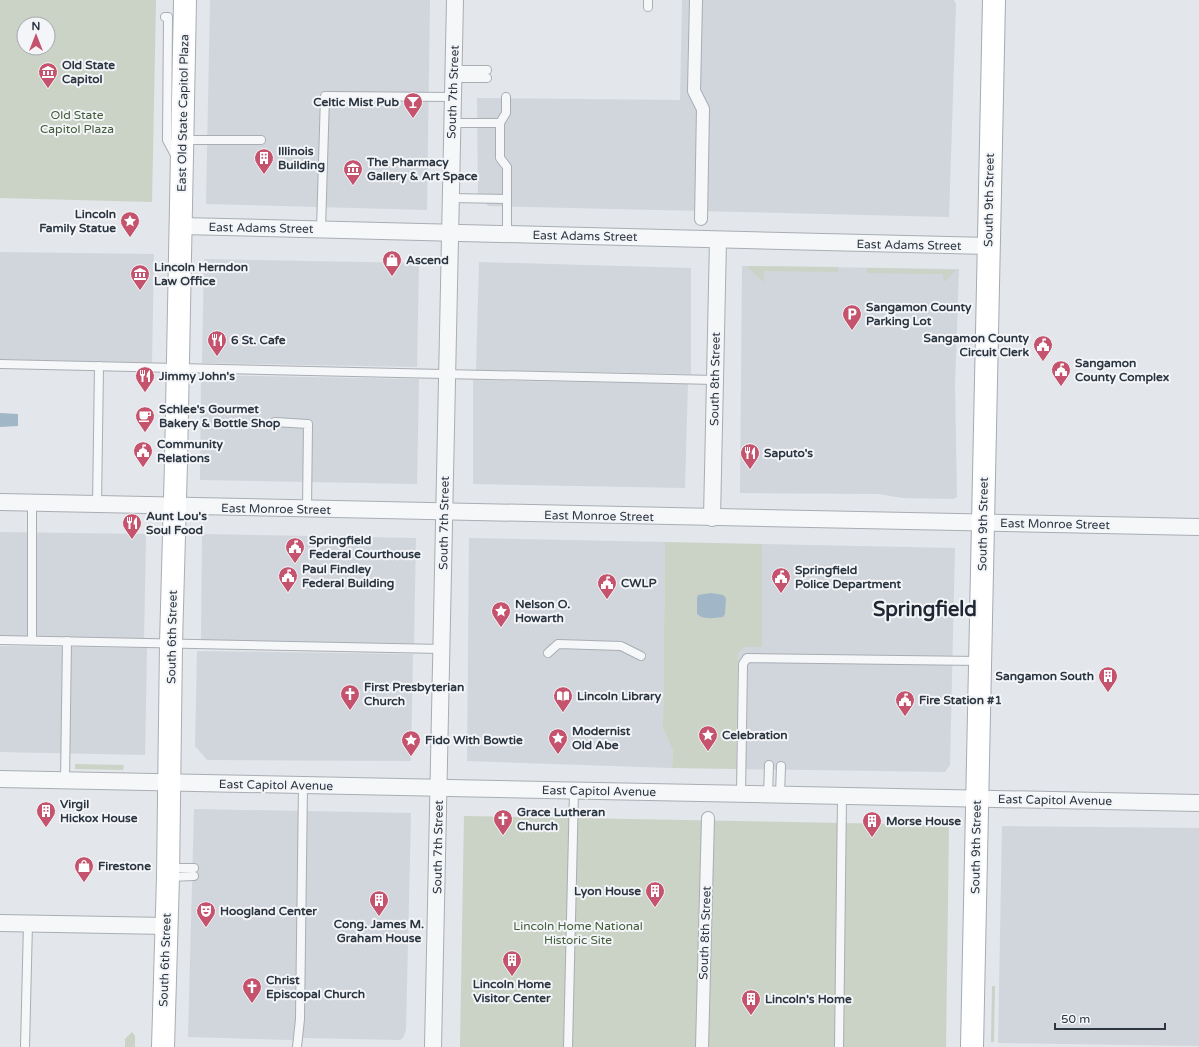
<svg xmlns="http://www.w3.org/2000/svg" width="1199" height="1047" font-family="'Varela Round',sans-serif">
	<rect width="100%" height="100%" fill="#e3e6ea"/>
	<g fill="#d1d6dc">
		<polygon points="210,0 430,0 427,210 206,204"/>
		<polygon points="682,0 954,0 956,4 949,217 488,206 478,196 477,98 680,100"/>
		<polygon points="0,252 154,254 152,363 0,359"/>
		<polygon points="204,259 419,263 417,367 202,363"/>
		<polygon points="479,262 691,268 691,374 476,370"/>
		<polygon points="742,266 959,269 955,384 957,497 953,499 902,498 878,494 740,493"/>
		<polygon points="201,375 419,379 417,484 200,480"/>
		<polygon points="473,380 688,384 685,488 473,484"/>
		<polygon points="0,532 146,534 144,639 0,636"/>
		<polygon points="202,534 416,538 414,645 201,640"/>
		<polygon points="469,538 665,542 663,728 673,751 672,768 467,761"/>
		<polygon points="762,544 955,548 950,765 945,772 736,769 738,654 744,647 762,646"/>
		<polygon points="0,646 147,648 145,755 0,752"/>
		<polygon points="197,651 413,654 411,761 207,760 195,746"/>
		<polygon points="194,809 411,813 406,1030 403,1038 400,1040 304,1038 293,1040 188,1037"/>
		<polygon points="1002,826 1199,828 1199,1046 998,1043"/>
	</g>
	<g fill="#cad3c5" fill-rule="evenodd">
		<path d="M0 0H156L152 202 0 198ZM24 24H48V48H24Z"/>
		<polygon points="748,266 838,267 838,272 764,271 764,282 748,268"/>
		<polygon points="867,268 956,270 944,282 943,274 867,273"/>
		<polygon points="665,542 762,544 762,647 744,647 738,654 736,769 672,768 673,751 663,728"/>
		<polygon points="75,764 124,765 123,770 75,769"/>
		<polygon points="464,816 949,825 946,1047 460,1047"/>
		<polygon points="992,986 995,986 994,1042 991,1042"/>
		<polygon points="132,1032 135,1036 135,1047 125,1047 125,1039"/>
	</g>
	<g fill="#a1b7c7">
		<polygon points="0,413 18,414 18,426 0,427"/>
		<path d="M711 593 723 595 726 598 725 614 723 617C714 618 703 620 697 614V598L698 595Z"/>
	</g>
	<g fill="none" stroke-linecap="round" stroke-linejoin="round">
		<g stroke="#a8aeb4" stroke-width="10">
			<g id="service">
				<polyline points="648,7 648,0"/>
				<polyline points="165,17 168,17 167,140 176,157"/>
				<polyline points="453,70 487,70"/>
				<polyline points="453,78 487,78"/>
				<polyline points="506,97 506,113 500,123 500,158 507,167 507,234"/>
				<polyline points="452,123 500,123"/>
				<polyline points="183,140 261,140"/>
				<polyline points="450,198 507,199"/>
				<polyline points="321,229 325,96 453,97"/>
				<polyline points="0,364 715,380"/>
				<polyline points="275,422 308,424 307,509"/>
				<polyline points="97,505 99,366"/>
				<polyline points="0,640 442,649"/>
				<polyline points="32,640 32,503"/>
				<polyline points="548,653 558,644 621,646 641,656"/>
				<polyline points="65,781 67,641"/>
				<polyline points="741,794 743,664 747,658 979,661"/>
				<polyline points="768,795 769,765"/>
				<polyline points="780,795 781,766"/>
				<polyline points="169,868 194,868"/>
				<polyline points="169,877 194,876"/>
				<polyline points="25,1047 28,923"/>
				<polyline points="297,1047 300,1019 303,785"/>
				<polyline points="568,1047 574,791"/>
				<polyline points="839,1047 842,796"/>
			</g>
		</g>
		<g stroke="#a8aeb4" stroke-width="14">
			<g id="pedestrian">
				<polyline points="696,0 694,91 703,109 701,219"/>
				<polyline points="702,1047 708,818"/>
			</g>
		</g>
		<g stroke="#a8aeb4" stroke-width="18">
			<g id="minor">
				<polyline points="181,226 989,246"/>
				<polyline points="0,502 1199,527"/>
				<polyline points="712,518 718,240"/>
				<polyline points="0,779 1199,803"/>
				<polyline points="0,923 167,926"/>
				<polyline points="433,1047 455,0"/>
			</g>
		</g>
		<g stroke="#a8aeb4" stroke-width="24">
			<polyline id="secondary" points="163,1047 168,877 171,644 176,462 185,0"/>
		</g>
		<g stroke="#a3acb5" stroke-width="24">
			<polyline id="primary" points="972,1047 994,0"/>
		</g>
		<use href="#service" stroke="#f6f7f9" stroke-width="8"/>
		<use href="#pedestrian" stroke="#f6f7f9" stroke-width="12"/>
		<use href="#minor" stroke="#f6f7f9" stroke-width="16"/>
		<use href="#secondary" stroke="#fff" stroke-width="22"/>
		<use href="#primary" stroke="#fff" stroke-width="22"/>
	</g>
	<defs>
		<g id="museum-pin" transform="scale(1)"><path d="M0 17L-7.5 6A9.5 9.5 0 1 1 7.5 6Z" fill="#c5536d" stroke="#f3f5f8"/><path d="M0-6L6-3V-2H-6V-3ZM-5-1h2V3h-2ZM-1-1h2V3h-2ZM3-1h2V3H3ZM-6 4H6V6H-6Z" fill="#fff"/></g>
		<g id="bar-pin" transform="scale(1)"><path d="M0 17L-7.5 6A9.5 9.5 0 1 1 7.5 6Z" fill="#c5536d" stroke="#f3f5f8"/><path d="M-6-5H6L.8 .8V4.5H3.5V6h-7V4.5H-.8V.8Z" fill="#fff"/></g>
		<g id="building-pin" transform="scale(1)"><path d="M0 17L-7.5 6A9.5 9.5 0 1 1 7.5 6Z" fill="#c5536d" stroke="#f3f5f8"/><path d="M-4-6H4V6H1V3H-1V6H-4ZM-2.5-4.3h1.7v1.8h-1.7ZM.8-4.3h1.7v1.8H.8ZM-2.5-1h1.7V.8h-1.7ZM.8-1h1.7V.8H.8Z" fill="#fff"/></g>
		<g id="sight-pin" transform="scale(1)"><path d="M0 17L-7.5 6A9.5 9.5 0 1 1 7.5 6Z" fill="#c5536d" stroke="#f3f5f8"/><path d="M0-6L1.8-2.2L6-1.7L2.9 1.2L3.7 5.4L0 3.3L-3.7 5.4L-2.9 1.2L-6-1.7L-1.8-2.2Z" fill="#fff"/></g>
		<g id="shop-pin" transform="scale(1)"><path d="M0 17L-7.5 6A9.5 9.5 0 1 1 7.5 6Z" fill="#c5536d" stroke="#f3f5f8"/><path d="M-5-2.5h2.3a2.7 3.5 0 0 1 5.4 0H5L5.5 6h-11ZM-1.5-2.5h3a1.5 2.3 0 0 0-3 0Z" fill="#fff"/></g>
		<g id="parking-pin" transform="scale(1)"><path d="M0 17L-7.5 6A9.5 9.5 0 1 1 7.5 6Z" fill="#c5536d" stroke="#f3f5f8"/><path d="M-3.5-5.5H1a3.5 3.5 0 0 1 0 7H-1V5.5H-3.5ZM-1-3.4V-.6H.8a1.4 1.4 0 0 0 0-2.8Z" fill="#fff"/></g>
		<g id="restaurant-pin" transform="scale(1)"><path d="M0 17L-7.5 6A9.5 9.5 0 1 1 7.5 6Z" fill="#c5536d" stroke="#f3f5f8"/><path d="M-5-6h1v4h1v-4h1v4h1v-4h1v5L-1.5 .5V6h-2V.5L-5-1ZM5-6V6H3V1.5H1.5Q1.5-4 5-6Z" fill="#fff"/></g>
		<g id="civic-pin" transform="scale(1)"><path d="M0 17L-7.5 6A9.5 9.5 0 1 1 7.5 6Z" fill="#c5536d" stroke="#f3f5f8"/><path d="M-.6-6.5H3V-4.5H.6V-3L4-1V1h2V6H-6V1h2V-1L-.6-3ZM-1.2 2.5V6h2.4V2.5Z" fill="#fff"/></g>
		<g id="cafe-pin" transform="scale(1)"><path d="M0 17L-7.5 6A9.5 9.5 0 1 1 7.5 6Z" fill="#c5536d" stroke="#f3f5f8"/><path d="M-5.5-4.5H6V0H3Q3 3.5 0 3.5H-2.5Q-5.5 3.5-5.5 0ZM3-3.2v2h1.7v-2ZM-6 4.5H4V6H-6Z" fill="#fff"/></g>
		<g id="church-pin" transform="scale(1)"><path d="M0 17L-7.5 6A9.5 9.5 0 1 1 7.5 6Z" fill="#c5536d" stroke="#f3f5f8"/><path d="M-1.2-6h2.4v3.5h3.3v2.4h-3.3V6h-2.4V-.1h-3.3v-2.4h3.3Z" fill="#fff"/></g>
		<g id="library-pin" transform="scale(1)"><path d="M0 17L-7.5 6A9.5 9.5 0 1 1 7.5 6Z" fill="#c5536d" stroke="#f3f5f8"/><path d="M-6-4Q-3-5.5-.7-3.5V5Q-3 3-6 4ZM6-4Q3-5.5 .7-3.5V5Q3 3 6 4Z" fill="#fff"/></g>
		<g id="theatre-pin" transform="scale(1)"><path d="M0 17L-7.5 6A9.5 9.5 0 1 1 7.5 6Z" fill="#c5536d" stroke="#f3f5f8"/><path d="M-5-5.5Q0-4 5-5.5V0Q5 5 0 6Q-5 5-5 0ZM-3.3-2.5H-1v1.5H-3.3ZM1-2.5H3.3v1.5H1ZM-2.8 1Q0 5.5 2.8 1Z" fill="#fff"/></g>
	</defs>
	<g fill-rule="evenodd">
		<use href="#museum-pin" x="48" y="72"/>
		<use href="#bar-pin" x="413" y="102"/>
		<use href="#building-pin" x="264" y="158"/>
		<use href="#museum-pin" x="353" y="169"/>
		<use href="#sight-pin" x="130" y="221"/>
		<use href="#shop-pin" x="392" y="260"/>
		<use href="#museum-pin" x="140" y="274"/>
		<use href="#parking-pin" x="852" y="314"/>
		<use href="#restaurant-pin" x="217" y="340"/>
		<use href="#civic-pin" x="1043" y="345"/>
		<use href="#civic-pin" x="1061" y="370"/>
		<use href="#restaurant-pin" x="145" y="376"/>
		<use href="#cafe-pin" x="145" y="416"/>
		<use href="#civic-pin" x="143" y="451"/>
		<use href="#restaurant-pin" x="750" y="453"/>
		<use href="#restaurant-pin" x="132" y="523"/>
		<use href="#civic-pin" x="295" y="547"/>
		<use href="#civic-pin" x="288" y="576"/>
		<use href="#civic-pin" x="781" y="577"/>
		<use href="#civic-pin" x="607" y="583"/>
		<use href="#sight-pin" x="501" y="611"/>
		<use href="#building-pin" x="1108" y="676"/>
		<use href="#church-pin" x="350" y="694"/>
		<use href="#library-pin" x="563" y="696"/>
		<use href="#civic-pin" x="905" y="700"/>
		<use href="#sight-pin" x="708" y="735"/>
		<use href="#sight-pin" x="558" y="738"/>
		<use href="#sight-pin" x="411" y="740"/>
		<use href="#building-pin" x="46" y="811"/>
		<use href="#church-pin" x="503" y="819"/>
		<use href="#building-pin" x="872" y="821"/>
		<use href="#shop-pin" x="84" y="866"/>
		<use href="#building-pin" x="655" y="891"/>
		<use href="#building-pin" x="379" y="900"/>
		<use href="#theatre-pin" x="206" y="911"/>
		<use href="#building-pin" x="512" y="960"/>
		<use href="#church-pin" x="252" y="987"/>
		<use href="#building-pin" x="751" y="999"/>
	</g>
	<g text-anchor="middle" stroke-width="4" stroke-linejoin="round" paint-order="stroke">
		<g font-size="12" font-weight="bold" fill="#2c3641" stroke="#f3f5f8" text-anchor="start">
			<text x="62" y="69">Old State<tspan x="62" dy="14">Capitol</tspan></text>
			<text x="399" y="106" text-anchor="end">Celtic Mist Pub</text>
			<text x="278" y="155">Illinois<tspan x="278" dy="14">Building</tspan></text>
			<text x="367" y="166">The Pharmacy<tspan x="367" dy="14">Gallery &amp; Art Space</tspan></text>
			<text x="116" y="218" text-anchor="end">Lincoln<tspan x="116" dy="14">Family Statue</tspan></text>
			<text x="406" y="264">Ascend</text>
			<text x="154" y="271">Lincoln Herndon<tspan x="154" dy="14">Law Office</tspan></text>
			<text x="866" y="311">Sangamon County<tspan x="866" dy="14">Parking Lot</tspan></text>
			<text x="1029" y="342" text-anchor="end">Sangamon County<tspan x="1029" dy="14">Circuit Clerk</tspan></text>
			<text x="231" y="344">6 St. Cafe</text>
			<text x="1075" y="367">Sangamon<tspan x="1075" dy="14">County Complex</tspan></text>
			<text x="159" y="380">Jimmy John's</text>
			<text x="159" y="413">Schlee's Gourmet<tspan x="159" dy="14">Bakery &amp; Bottle Shop</tspan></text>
			<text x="157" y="448">Community<tspan x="157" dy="14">Relations</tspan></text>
			<text x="764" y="457">Saputo's</text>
			<text x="146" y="520">Aunt Lou's<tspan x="146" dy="14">Soul Food</tspan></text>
			<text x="309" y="544">Springfield<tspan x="309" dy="14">Federal Courthouse</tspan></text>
			<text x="302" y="573">Paul Findley<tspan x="302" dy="14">Federal Building</tspan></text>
			<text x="795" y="574">Springfield<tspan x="795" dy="14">Police Department</tspan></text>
			<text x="621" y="587">CWLP</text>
			<text x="515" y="608">Nelson O.<tspan x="515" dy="14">Howarth</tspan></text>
			<text x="1094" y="680" text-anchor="end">Sangamon South</text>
			<text x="364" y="691">First Presbyterian<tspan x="364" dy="14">Church</tspan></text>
			<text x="577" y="700">Lincoln Library</text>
			<text x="919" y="704">Fire Station #1</text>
			<text x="572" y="735">Modernist<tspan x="572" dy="14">Old Abe</tspan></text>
			<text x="722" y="739">Celebration</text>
			<text x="425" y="744">Fido With Bowtie</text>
			<text x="60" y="808">Virgil<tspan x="60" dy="14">Hickox House</tspan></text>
			<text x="517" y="816">Grace Lutheran<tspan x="517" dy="14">Church</tspan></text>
			<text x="886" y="825">Morse House</text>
			<text x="98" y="870">Firestone</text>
			<text x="641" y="895" text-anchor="end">Lyon House</text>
			<text x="220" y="915">Hoogland Center</text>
			<text x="379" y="928" text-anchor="middle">Cong. James M.<tspan x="379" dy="14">Graham House</tspan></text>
			<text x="266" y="984">Christ<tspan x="266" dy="14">Episcopal Church</tspan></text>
			<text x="512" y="988" text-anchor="middle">Lincoln Home<tspan x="512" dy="14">Visitor Center</tspan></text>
			<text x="765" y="1003">Lincoln's Home</text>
		</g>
		<g font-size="12" fill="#2c3641" stroke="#f3f5f8">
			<text transform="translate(453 92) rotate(-88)" y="4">South 7th Street</text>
			<text transform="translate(183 113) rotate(-89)" y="4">East Old State Capitol Plaza</text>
			<text transform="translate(989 200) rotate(-89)" y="4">South 9th Street</text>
			<text transform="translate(261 228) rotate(1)" y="4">East Adams Street</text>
			<text transform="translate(585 236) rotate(1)" y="4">East Adams Street</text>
			<text transform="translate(909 245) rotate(1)" y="4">East Adams Street</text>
			<text transform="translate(715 379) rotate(-89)" y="4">South 8th Street</text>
			<text transform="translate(276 509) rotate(1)" y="4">East Monroe Street</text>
			<text transform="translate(599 516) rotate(1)" y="4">East Monroe Street</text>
			<text transform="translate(444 523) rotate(-89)" y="4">South 7th Street</text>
			<text transform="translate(983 524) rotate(-89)" y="4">South 9th Street</text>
			<text transform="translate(1055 524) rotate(1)" y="4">East Monroe Street</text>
			<text transform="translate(172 637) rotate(-89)" y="4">South 6th Street</text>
			<text transform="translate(276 785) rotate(1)" y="4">East Capitol Avenue</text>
			<text transform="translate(599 791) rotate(1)" y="4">East Capitol Avenue</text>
			<text transform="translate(1055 800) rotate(1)" y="4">East Capitol Avenue</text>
			<text transform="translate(438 847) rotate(-89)" y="4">South 7th Street</text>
			<text transform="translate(976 847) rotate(-89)" y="4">South 9th Street</text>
			<text transform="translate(705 933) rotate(-88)" y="4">South 8th Street</text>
			<text transform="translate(165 960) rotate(-88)" y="4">South 6th Street</text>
		</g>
		<g font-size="12" fill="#435c3a" stroke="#f3f5f8">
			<text x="77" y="119">Old State<tspan x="77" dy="14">Capitol Plaza</tspan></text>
			<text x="578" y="930">Lincoln Home National<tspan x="578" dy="14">Historic Site</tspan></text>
		</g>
		<g font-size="20" font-weight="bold" fill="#1e2732" stroke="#f3f5f8">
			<text x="925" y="616">Springfield</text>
		</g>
	</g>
	<g transform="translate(36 36)"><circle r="19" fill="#f3f5f8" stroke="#a3a9af"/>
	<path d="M0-3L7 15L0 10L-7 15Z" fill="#c5536d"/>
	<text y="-6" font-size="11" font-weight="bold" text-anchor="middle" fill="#2c3641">N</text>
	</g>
	<path d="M1055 1023v6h110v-6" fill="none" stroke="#2c3641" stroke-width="2"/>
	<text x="1061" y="1023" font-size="12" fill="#2c3641" stroke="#f3f5f8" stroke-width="3" paint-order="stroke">50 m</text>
</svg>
